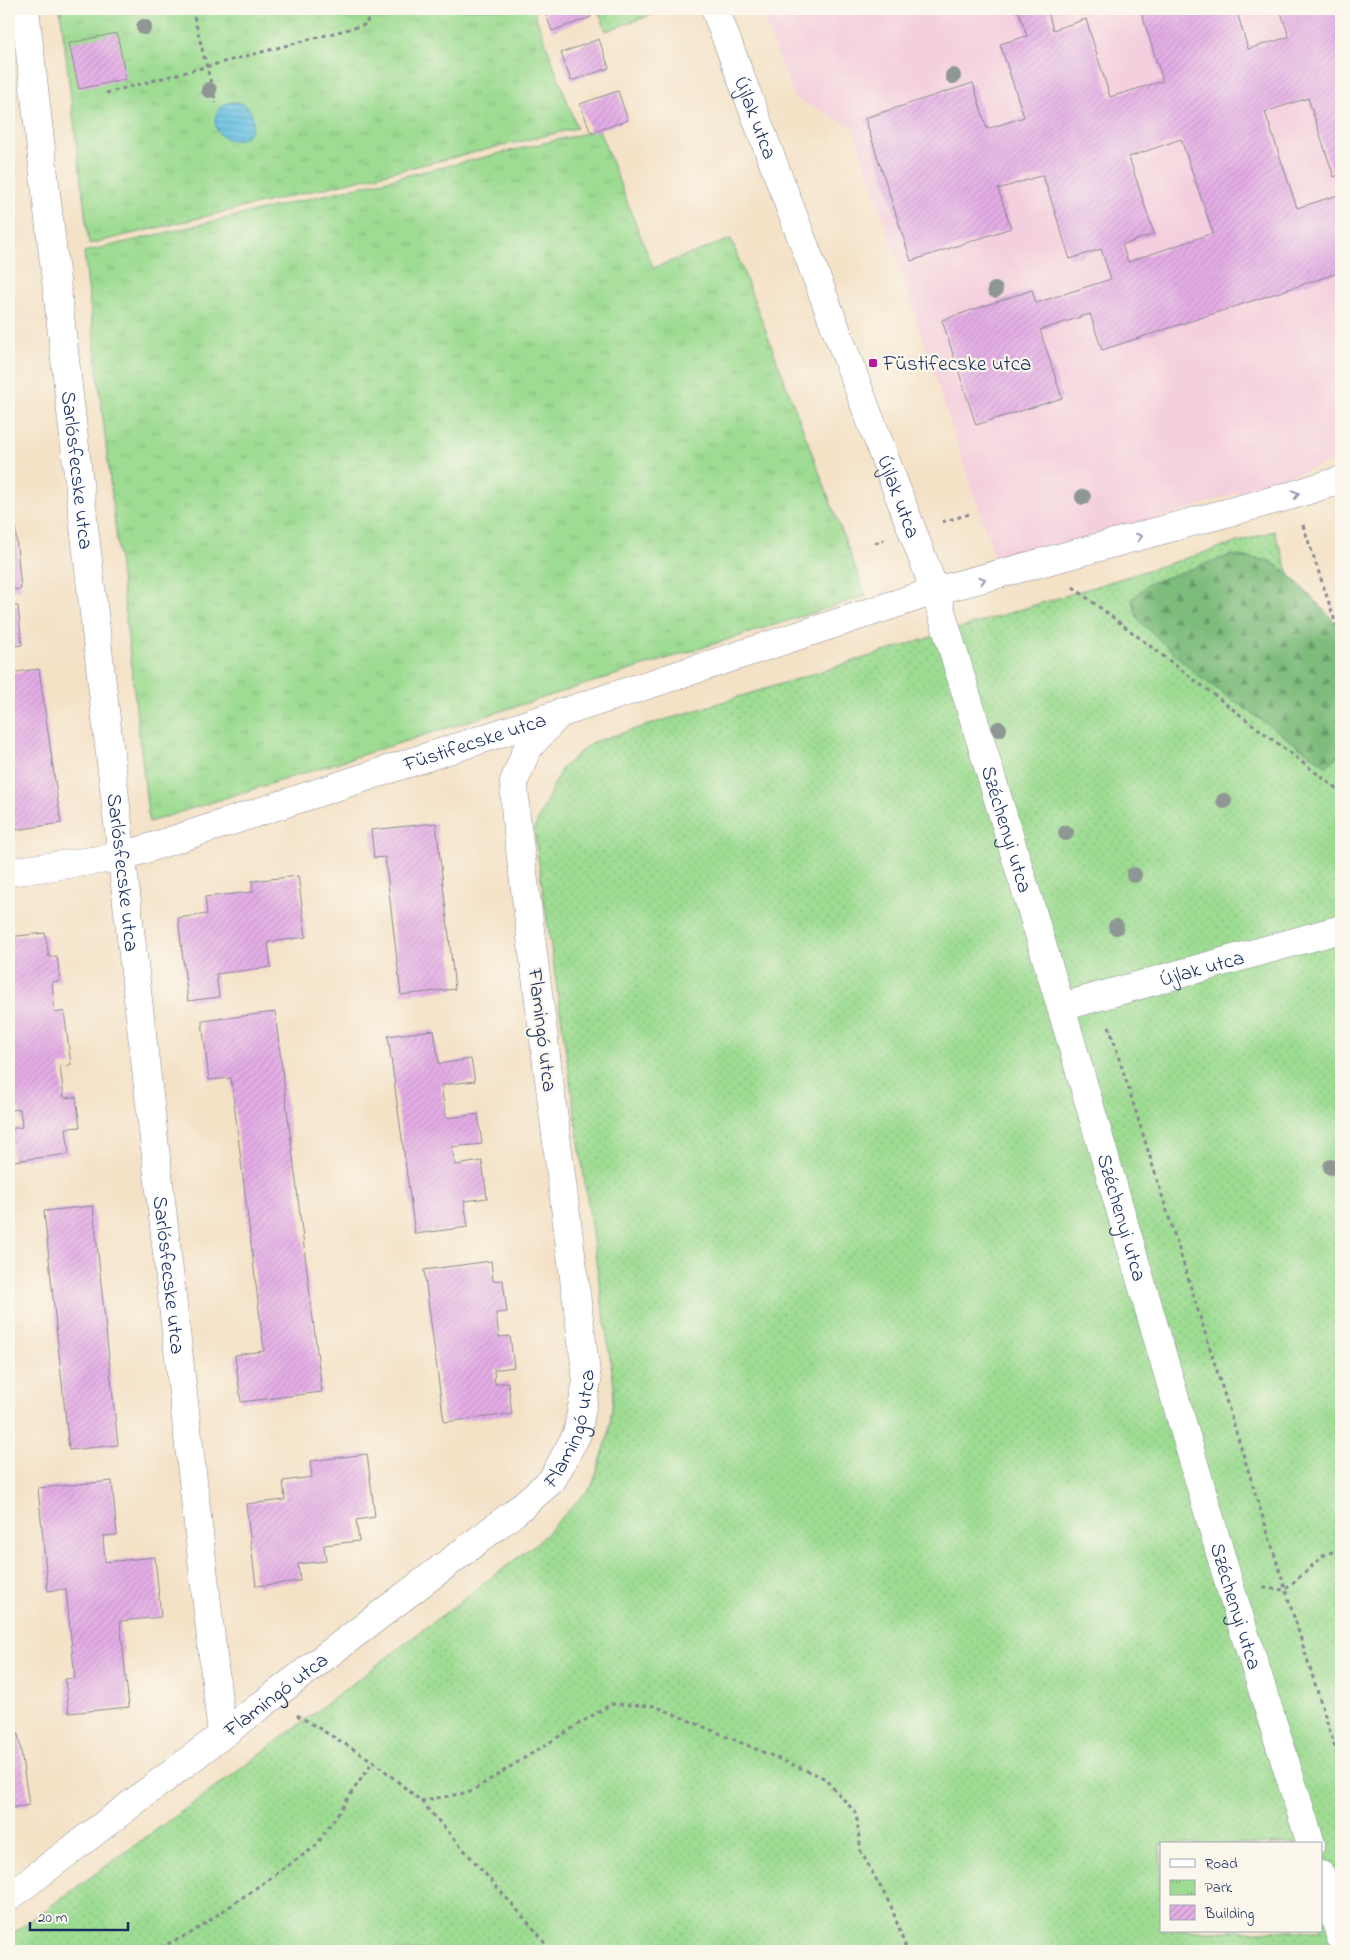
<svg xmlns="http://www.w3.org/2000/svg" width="1350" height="1960" font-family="'Indie Flower',sans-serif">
	<defs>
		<pattern id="grass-dots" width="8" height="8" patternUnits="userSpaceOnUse" patternTransform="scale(1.25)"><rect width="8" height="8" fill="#9ddc92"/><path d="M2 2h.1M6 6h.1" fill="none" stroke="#87bd80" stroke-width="1.8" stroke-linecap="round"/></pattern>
		<pattern id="forest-firs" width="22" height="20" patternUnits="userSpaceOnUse" patternTransform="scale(1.25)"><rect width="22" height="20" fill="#7ebc7c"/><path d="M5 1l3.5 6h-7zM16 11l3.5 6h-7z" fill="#669969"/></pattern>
		<pattern id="park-tufts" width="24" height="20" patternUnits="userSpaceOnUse" patternTransform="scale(1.25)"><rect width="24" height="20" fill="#9ddc92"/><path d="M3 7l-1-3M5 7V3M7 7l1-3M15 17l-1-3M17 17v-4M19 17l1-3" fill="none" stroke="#87bd80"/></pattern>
		<pattern id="water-rules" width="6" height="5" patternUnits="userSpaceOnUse" patternTransform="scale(1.25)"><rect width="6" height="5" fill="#65c1e3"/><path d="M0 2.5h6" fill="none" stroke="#529dbb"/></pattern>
		<pattern id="building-hatch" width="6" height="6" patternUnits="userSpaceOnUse" patternTransform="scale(1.25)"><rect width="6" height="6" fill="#e4ade5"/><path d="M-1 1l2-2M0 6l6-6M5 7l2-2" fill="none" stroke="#c395c7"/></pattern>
	</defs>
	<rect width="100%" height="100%" fill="#fbf7ec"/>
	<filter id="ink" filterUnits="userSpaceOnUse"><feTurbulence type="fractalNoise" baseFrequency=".02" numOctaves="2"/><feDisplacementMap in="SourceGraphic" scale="10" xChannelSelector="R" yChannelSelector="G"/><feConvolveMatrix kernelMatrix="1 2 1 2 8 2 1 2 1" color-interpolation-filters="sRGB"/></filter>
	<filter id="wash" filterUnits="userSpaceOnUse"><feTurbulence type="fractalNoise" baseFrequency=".0096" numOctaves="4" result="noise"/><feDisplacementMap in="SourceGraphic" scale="20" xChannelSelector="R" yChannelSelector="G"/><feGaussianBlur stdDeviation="1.12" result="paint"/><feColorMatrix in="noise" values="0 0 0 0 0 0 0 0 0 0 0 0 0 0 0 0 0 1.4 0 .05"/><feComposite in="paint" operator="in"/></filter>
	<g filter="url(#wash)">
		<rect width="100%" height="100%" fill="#f4e2c7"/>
		<polygon fill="#f4cfdd" points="760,9 1341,9 1341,459 999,571 853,127 794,97"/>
		<g fill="url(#grass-dots)" stroke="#5c8678" fill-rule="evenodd">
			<polygon points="598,9 668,9 606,31"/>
			<path d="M1274 531 1341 720V1951H9V1936L238 1771 538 1542 592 1486 609 1434 614 1386 534 829 561 769 590 743ZM1161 1844H1321V1931H1161Z"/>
		</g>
		<polygon fill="url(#forest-firs)" stroke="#4c766d" points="1231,555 1270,561 1286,571 1341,628 1341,752 1327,766 1200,677 1138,620 1132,599 1148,584"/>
		<g fill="url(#park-tufts)" stroke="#5c8678">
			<polygon points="60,9 533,9 577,128 89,244"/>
			<polygon points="599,130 653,268 731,239 866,596 149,822 84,252"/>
		</g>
		<circle fill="url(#water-rules)" stroke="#4078a0" cx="234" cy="121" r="19"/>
		<g id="blocks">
			<g fill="url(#building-hatch)" fill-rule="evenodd">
				<polygon points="544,9 587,9 591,17 552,31"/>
				<path d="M1018 9H1058L1048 12 1053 30 1086 19 1110 97 1163 81 1140 9H1236L1248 49 1289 37 1280 9H1341V174L1334 177 1308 98 1265 112 1297 208 1341 194V272L1102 350 1090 314 1040 330 1062 398 976 425 942 320 1032 290 1036 303 1111 279 1101 249 1070 259 1043 175 998 189 1011 228 911 261 865 118 973 83 987 129 1024 117 1000 44 1027 36ZM1181 139 1213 233 1128 262 1122 245 1154 234 1129 157Z"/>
				<polygon points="117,33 126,79 79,89 69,43"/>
				<polygon points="599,39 609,68 571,81 561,53"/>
				<polygon points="618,91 628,120 591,133 580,104"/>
				<polygon points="15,525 21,589 9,590 9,526"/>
				<polygon points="9,606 18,606 22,645 9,647"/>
				<polygon points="39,669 61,823 9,831 9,673"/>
				<polygon points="436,823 455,989 401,995 385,857 374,858 371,830"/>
				<polygon points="298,876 306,937 268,942 271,967 216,974 219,997 188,1001 178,918 207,914 205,897 253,892 252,881"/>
				<polygon points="45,933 49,957 57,956 60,981 52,982 55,1013 64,1011 71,1065 60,1066 64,1098 76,1097 80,1127 66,1128 69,1154 13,1161 9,1129 22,1127 20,1109 9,1110 9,1057 10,1057 9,1045 9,937"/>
				<polygon points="275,1012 322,1392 241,1402 235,1355 264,1351 231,1078 209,1080 202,1021"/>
				<polygon points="434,1030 439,1064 471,1059 475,1081 441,1085 446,1118 478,1114 482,1144 452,1147 455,1165 482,1161 487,1198 464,1201 468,1227 415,1234 388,1036"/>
				<polygon points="93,1206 118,1445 69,1450 44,1211"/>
				<polygon points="491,1261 493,1281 503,1280 507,1312 496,1313 499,1337 510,1336 514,1367 494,1370 495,1384 508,1382 512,1414 444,1422 424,1270"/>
				<polygon points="367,1454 375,1517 356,1520 359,1541 324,1545 326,1561 298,1564 300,1581 256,1586 246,1504 285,1500 283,1481 312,1477 310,1461"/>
				<polygon points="112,1481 117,1535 103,1536 105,1562 155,1557 161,1617 120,1621 129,1707 69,1713 65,1679 75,1678 66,1589 48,1591 38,1488"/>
				<polygon points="18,1732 29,1805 9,1808 9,1733"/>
			</g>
		</g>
	</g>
	<g filter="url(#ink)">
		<use href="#blocks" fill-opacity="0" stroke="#888892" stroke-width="1"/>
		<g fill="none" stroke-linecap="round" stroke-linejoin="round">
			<g stroke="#888892" stroke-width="29">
				<g id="minor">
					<path id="s1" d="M25 9 222 1735"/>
					<path id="s2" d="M715 9 935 591 1061 1007 1230 1587 1311 1844"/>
					<path id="s3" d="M9 872 121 857 935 591 1293 495 1341 480"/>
					<path id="s4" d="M1061 1007 1341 929"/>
					<polyline points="1321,1875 1341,1938"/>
					<path id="s5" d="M9 1897 514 1513 552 1480 577 1434 587 1381 516 818 514 782 527 749 561 712"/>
				</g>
			</g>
			<g stroke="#888892" stroke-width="3" stroke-dasharray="4 4" stroke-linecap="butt">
				<polyline points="192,9 216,103"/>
				<polyline points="659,9 660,12"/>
				<polyline points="106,93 368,24 364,9"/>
				<polyline points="942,522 970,514"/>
				<polyline points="1303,525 1341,639"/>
				<polyline points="875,543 884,540"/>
				<polyline points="1073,587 1341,792"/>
				<polyline points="1109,1026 1341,1767"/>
				<polyline points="1263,1588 1285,1590 1324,1555 1341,1549"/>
				<polyline points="297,1715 373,1761 421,1801 539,1935 550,1951"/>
				<polyline points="421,1801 470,1792 611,1704 655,1706 824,1778 856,1813 861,1852 891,1906 907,1951"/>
				<polyline points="153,1951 193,1932 316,1846 373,1761"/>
			</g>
			<use href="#minor" stroke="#fff" stroke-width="28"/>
		</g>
		<g fill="#8f9794">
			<circle cx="144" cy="27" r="8"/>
			<circle cx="953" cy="76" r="8"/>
			<circle cx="209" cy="90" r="8"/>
			<circle cx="995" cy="290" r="8"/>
			<circle cx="1083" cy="497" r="8"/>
			<circle cx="999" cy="729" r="8"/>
			<circle cx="1224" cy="801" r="8"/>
			<circle cx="1066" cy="833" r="8"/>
			<circle cx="1134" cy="875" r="8"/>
			<circle cx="1116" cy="927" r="8"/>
			<circle cx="1331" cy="1167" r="8"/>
		</g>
		<defs><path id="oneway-chevron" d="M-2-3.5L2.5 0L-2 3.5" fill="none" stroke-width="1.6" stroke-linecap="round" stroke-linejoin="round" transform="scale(1.25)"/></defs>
		<g stroke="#8d97ae">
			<use href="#oneway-chevron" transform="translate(1296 494) rotate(-17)"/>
			<use href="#oneway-chevron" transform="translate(1139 537) rotate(-15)"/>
			<use href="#oneway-chevron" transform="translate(982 580) rotate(-15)"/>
		</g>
	</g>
	<rect fill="#b5179e" stroke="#fbf7ec" stroke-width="2" x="868" y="358" width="10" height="10" rx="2.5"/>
	<g text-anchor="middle" stroke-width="4.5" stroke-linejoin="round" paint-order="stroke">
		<g font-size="21" fill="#1b2f5e" stroke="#fbf7ec">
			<text dy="7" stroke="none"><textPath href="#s2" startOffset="116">Újlak utca</textPath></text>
			<text dy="7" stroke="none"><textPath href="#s1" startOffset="464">Sarlósfecske utca</textPath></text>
			<text dy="7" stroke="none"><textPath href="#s2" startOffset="521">Újlak utca</textPath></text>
			<text dy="7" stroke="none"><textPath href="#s3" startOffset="485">Füstifecske utca</textPath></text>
			<text dy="7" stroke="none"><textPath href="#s2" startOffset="871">Széchenyi utca</textPath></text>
			<text dy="7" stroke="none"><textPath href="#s1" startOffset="869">Sarlósfecske utca</textPath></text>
			<text dy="7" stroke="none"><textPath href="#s4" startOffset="146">Újlak utca</textPath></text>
			<text transform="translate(543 1030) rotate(83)" y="7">Flamingó utca</text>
			<text dy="7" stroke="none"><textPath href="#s2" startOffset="1276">Széchenyi utca</textPath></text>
			<text dy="7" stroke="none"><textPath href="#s1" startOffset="1274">Sarlósfecske utca</textPath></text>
			<text dy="7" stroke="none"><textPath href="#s5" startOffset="740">Flamingó utca</textPath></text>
			<text dy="7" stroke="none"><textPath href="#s2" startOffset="1681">Széchenyi utca</textPath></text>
			<text dy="7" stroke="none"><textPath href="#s5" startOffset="335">Flamingó utca</textPath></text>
		</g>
		<g font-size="21" fill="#1b2f5e" stroke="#fbf7ec" text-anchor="start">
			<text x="883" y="370">Füstifecske utca</text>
		</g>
	</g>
	<rect width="1350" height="1960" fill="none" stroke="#fbf7ec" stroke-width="30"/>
	<rect x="1160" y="1842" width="162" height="90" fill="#fbf7ec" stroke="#a1a7b3"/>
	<rect x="1170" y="1859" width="25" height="8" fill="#ffffff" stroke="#a1a7b3"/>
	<text x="1205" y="1868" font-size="15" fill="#1b2f5e">Road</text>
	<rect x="1170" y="1880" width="25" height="15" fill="url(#park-tufts)" stroke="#a1a7b3"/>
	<text x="1205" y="1892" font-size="15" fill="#1b2f5e">Park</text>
	<rect x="1170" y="1905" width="25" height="15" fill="url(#building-hatch)" stroke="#a1a7b3"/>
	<text x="1205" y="1918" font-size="15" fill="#1b2f5e">Building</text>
	<path d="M30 1922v8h98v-8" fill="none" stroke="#1b2f5e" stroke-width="2.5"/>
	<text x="38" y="1922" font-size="15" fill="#1b2f5e" stroke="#fbf7ec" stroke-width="4" paint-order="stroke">20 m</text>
</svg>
